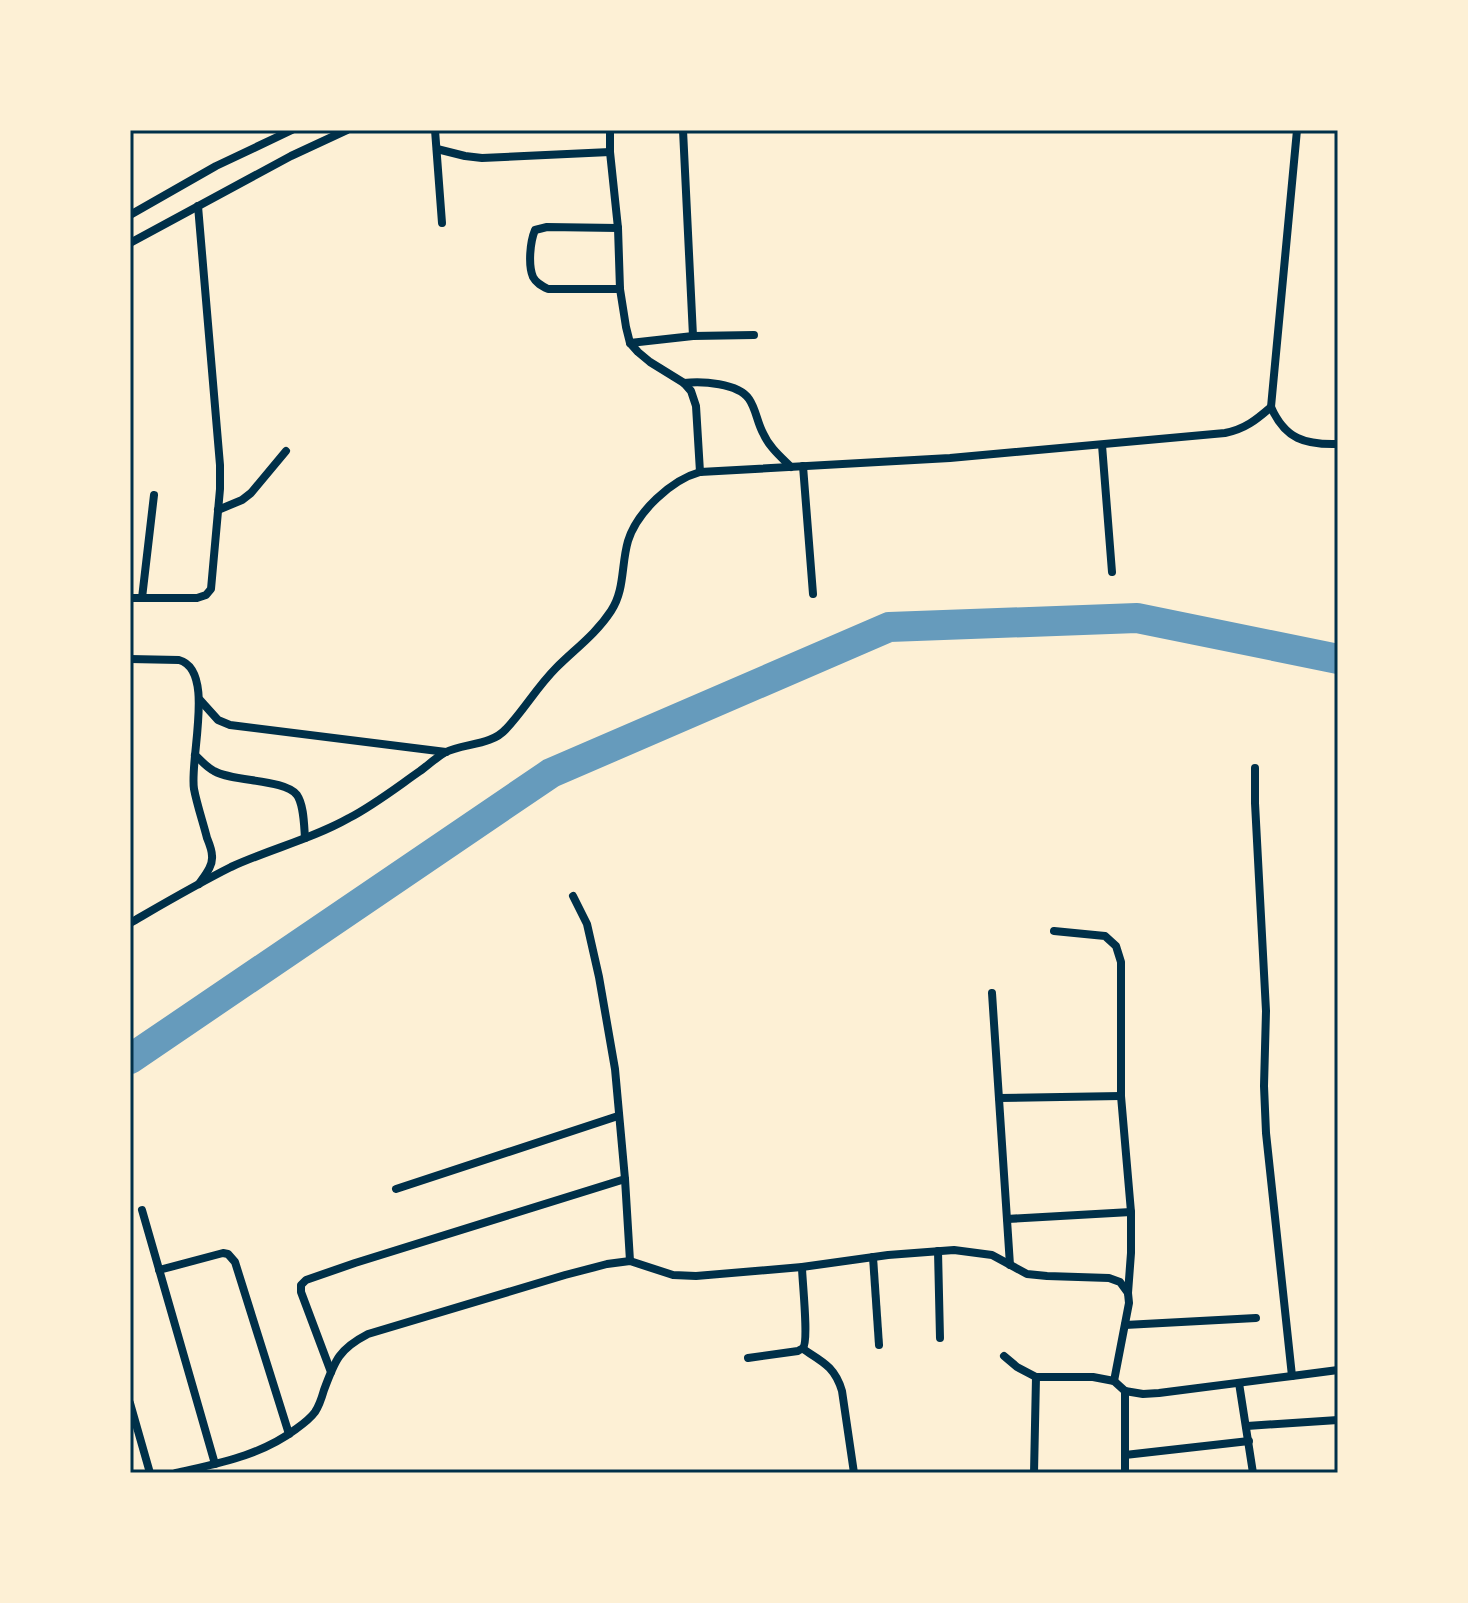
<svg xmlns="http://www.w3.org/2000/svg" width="1468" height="1603" font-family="Ubuntu,sans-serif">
	<rect width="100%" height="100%" fill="#fdf0d5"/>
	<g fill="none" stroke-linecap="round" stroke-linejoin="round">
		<polyline stroke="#669bbc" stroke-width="30" points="130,1059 551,773 889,627 1137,618 1338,659"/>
		<g stroke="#003049" stroke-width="8">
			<polyline points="435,130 442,223"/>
			<polyline points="610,130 610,152 618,228 620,289 626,327 630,343 638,352 650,362 684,383 691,391 696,406 700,472"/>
			<polyline points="683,130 693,336"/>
			<path d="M1297 130 1271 407C1285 439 1305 445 1338 444"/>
			<polyline points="437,149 465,156 482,158 610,152"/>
			<polyline points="130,215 216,166 292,130"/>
			<path d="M618 228 547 227 535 230C530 242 528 265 533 277 536 283 542 286 548 289H620"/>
			<polyline points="130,243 291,156 347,130"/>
			<polyline points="630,343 693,336 754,335"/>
			<path d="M684 383C702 381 738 383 749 399 756 409 757 422 763 433 769 447 781 457 791 467"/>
			<polyline points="1102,445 1112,572"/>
			<polyline points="803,466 813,594"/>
			<polyline points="218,510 242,500 251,493 286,451"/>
			<polyline points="130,598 197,598 206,595 211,589 220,489 220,465 198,206"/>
			<polyline points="142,598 154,495"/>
			<path d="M130 659 179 660C216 670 189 759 194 789 197 805 203 822 207 838 209 843 212 850 212 856 213 866 205 875 199 884"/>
			<polyline points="200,700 218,720 230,725 446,752"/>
			<path d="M195 755C201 760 206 767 214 771 233 782 285 779 297 795 304 805 304 825 305 838"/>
			<polyline points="1255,768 1255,803 1266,1011 1264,1086 1266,1133 1292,1376 1338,1370"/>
			<polyline points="573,896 587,924 599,977 615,1069 625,1179 630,1261"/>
			<path d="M130 923C163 904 197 884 231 867 270 849 312 839 349 818 374 805 397 787 420 771 428 765 436 758 444 753 463 743 491 746 506 729 524 710 537 687 556 668 575 649 596 634 611 611 625 590 621 565 628 541 637 512 671 480 700 472L950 458 1225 433C1245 429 1256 420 1271 407"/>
			<polyline points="1054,931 1105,936 1116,946 1121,962 1121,1096 1131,1212 1131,1253 1128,1293"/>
			<polyline points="992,993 1010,1265"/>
			<polyline points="999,1098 1121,1096"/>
			<polyline points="396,1189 618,1116"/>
			<polyline points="142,1210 215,1464"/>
			<polyline points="1007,1219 1131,1212"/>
			<polyline points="938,1251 940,1338"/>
			<polyline points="873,1257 879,1345"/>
			<polyline points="159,1270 223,1253 228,1254 235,1262 289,1434"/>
			<polyline points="1125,1325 1256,1318"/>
			<path d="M803 1349C823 1362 835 1367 842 1391L854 1473"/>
			<polyline points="1004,1356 1017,1367 1036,1377 1093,1377 1114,1381 1125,1391 1143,1394 1159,1393 1292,1376"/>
			<path d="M748 1358 798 1351C799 1350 802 1349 803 1348 809 1341 802 1279 802 1267"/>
			<polyline points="331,1372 301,1292 301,1285 306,1280 355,1263 625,1179"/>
			<polyline points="1239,1383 1253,1473"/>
			<polyline points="130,1403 150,1473"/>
			<polyline points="1247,1426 1338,1420"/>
			<polyline points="1125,1455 1249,1441"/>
			<path d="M176 1473C219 1463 260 1456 296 1429 303 1424 310 1419 315 1412 319 1406 322 1397 324 1390 335 1360 339 1349 368 1334L565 1275 607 1264 630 1261 673 1275 696 1276 802 1267 888 1255 954 1250 992 1255 1027 1274 1047 1276 1109 1278 1120 1282 1128 1293 1129 1303 1114 1381"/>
			<polyline points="1034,1473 1036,1377"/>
			<polyline points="1125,1473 1125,1391"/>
		</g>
	</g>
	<rect width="1468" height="1603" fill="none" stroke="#fdf0d5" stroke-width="264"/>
	<rect x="132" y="132" width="1204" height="1339" fill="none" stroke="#003049" stroke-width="3"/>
</svg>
